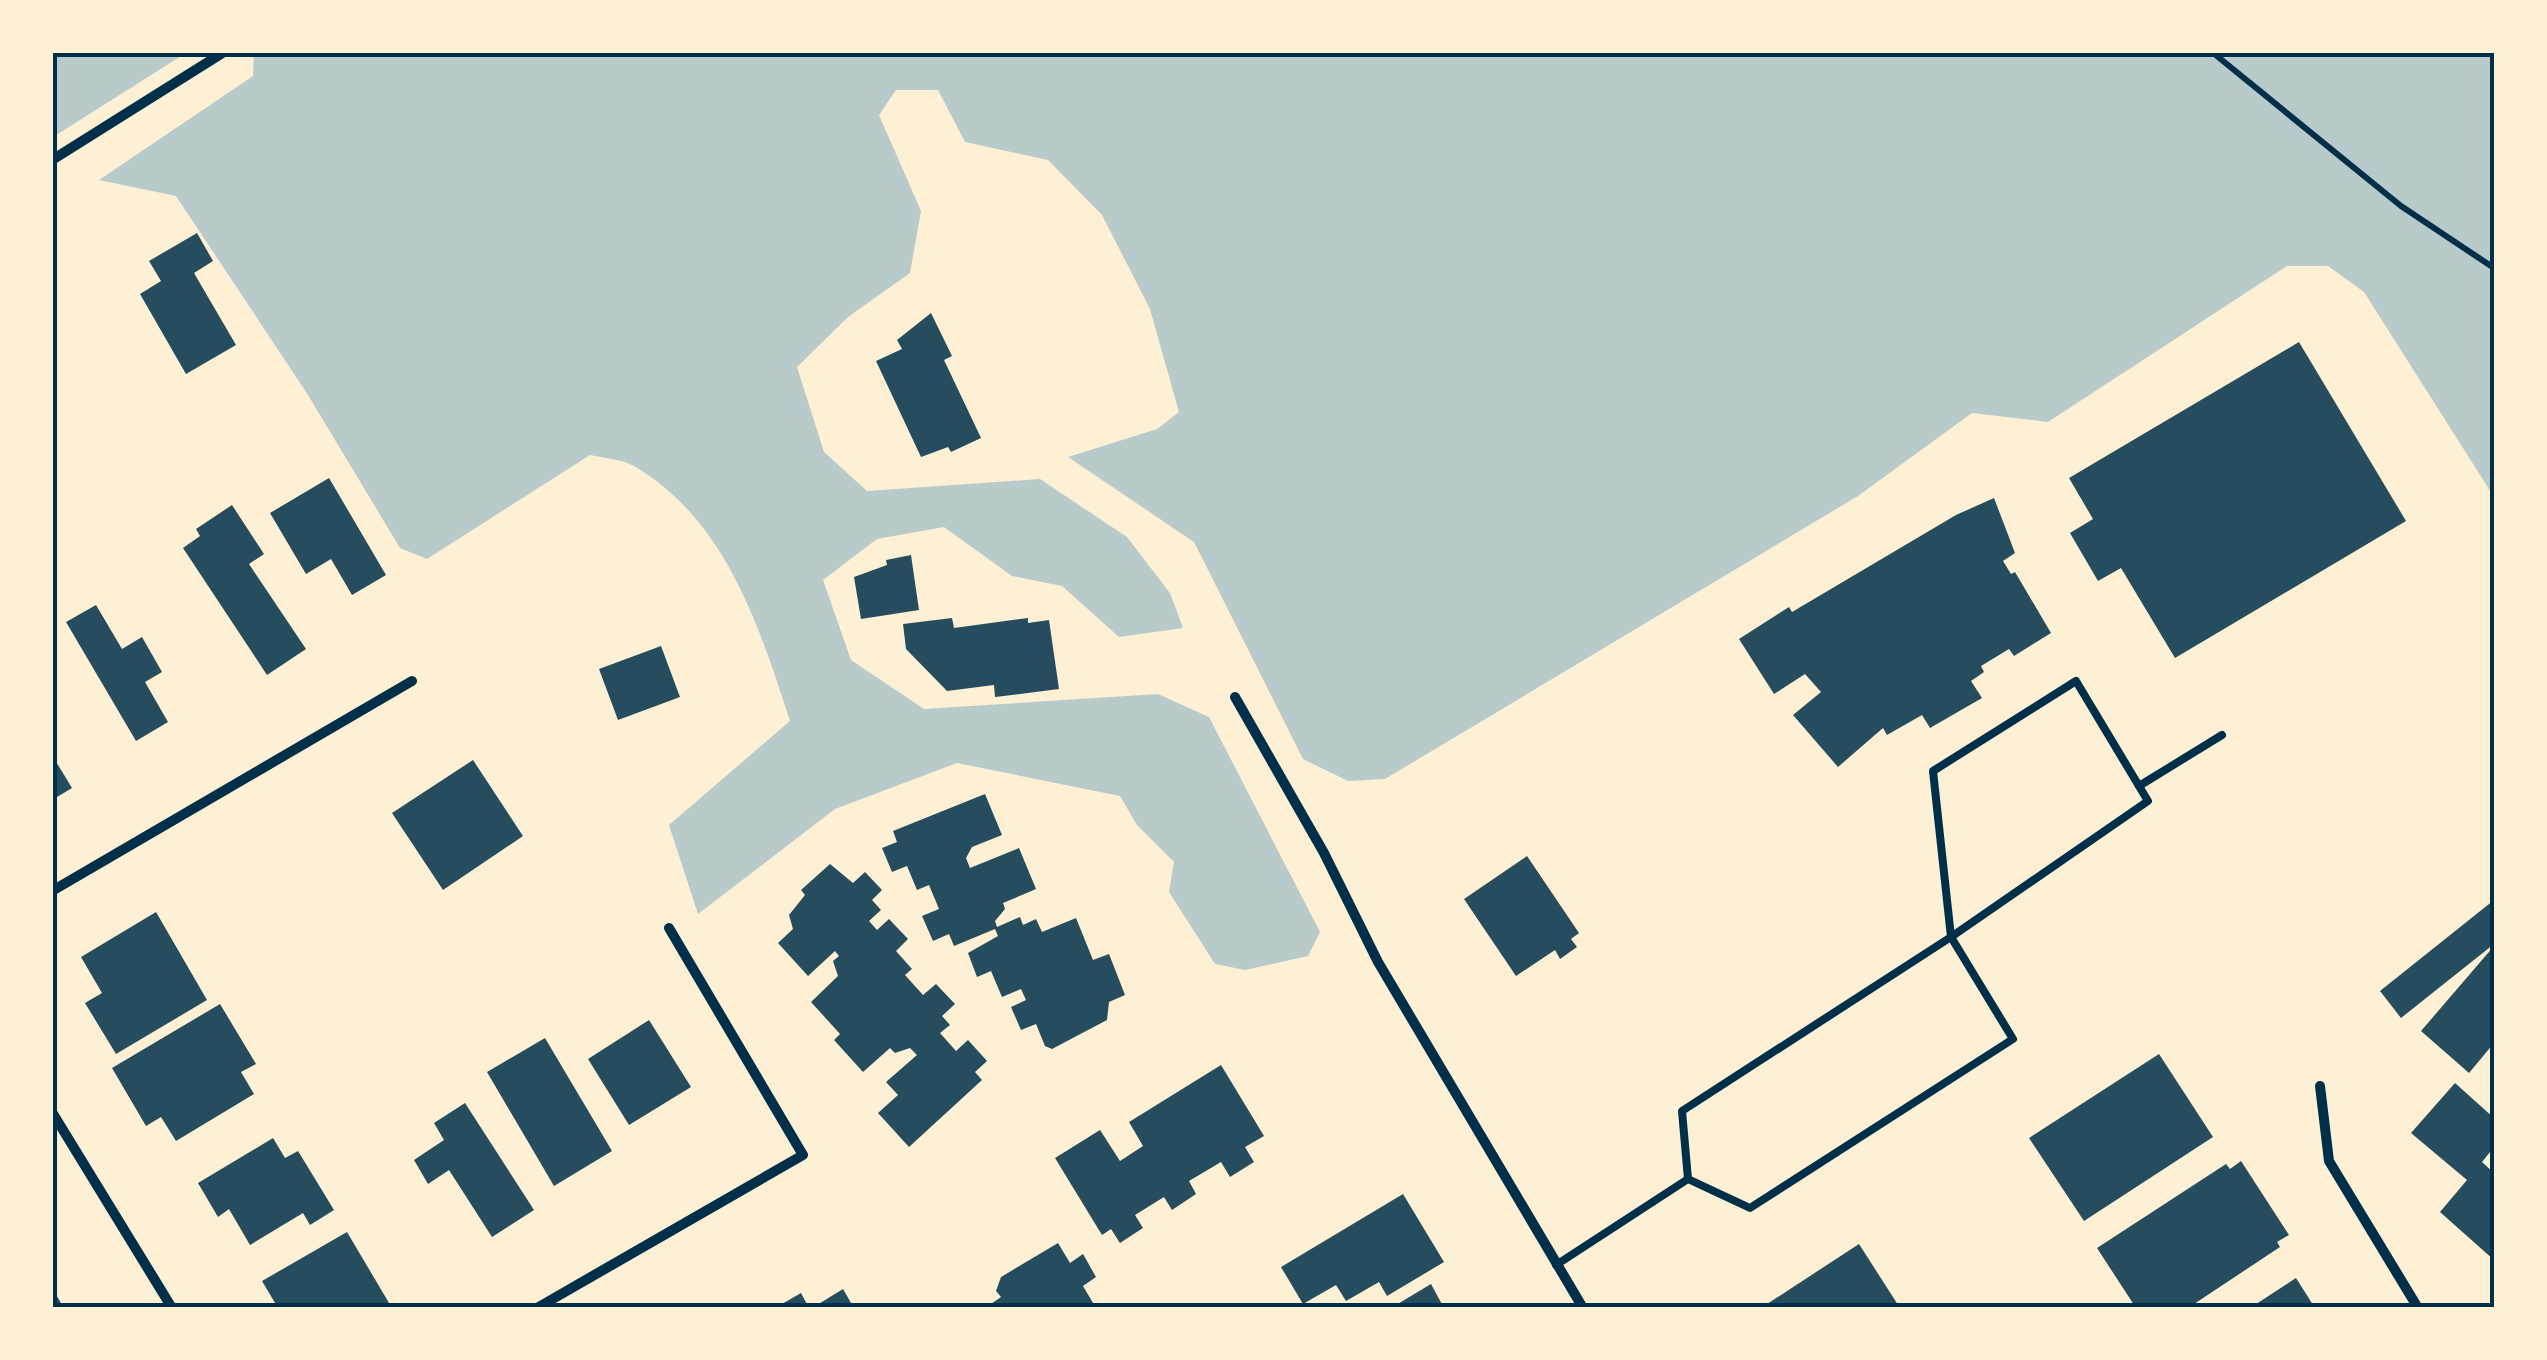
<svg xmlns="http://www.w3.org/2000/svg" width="2547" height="1360" font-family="'Times New Roman',serif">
	<rect width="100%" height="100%" fill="#fdf0d5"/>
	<g fill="#b9caca">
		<polygon points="53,52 186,52 186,53 53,137"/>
		<path d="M254 53H2494V497L2364 292 2328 266H2287L2048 422 1972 413 1858 496 1385 779 1348 781 1303 759 1194 542 1068 457 1157 429 1179 412 1150 309 1102 215 1048 160 965 142 938 90H896L879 115 921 211 910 273 848 317 797 367 824 452 867 491 1040 479 1127 537 1170 593 1183 628 1119 637 1062 586 1012 576 944 527 877 539 823 580 851 660 924 709 1158 694 1209 717 1320 932 1308 956 1245 970 1215 964 1169 892 1174 862 1137 825 1120 796 957 763 835 809 698 914 669 825 790 721C759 626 726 520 634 466 622 459 603 458 590 455L427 559 400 548 308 395 176 196 99 180 253 76Z"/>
	</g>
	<g fill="#264d5e">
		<polygon points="197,233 213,261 194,273 236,345 186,374 140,294 161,281 149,261"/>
		<polygon points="931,313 952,356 944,360 981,438 951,452 948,447 921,457 876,361 902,349 897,340"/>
		<polygon points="2299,342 2406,521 2175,658 2121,568 2098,581 2070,533 2093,519 2069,478"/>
		<polygon points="329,478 386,575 352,595 331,559 306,574 270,513"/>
		<polygon points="1994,498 2015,553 2003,561 2011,574 2015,572 2051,633 2014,656 2009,649 1981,666 1984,672 1971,681 1982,698 1930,728 1922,715 1887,735 1883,728 1838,767 1793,715 1821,692 1805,674 1774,694 1739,639 1789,607 1792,612 1956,515"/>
		<polygon points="232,505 264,554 249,564 306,649 267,675 183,548 200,536 196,529"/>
		<polygon points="911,555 919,610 861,619 854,577 887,565 886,560"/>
		<polygon points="96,605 122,649 142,637 162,672 145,682 168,722 136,741 66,622"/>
		<polygon points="952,618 954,628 1028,618 1028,623 1049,620 1059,689 995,697 994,685 947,691 906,649 903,624"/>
		<polygon points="661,646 680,697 618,720 599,669"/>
		<polygon points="52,755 72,788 52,800"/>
		<polygon points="473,760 523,836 443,890 392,813"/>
		<polygon points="985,794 1002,835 972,847 966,858 970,868 1019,848 1036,889 1003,903 1005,909 995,921 997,927 1020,917 1023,925 1036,919 1042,932 1076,918 1093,960 1109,954 1125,995 1109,1002 1107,1020 1052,1049 1045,1046 1036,1024 1021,1030 1011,1007 1026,1000 1021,989 1002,997 991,971 977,977 968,953 998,936 995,929 954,946 949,934 933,941 922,916 939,909 929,885 917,890 907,866 892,872 882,848 897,842 893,831"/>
		<polygon points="1527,856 1579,933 1571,939 1577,947 1560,959 1555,950 1516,976 1464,899"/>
		<polygon points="830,864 853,883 865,872 882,890 872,900 881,910 869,921 877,930 889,919 908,939 896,951 912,969 905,975 923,995 936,984 955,1004 942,1016 950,1025 940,1033 956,1051 968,1040 987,1061 975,1072 982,1080 909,1147 878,1113 898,1095 886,1082 917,1055 910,1048 895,1053 890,1048 863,1072 834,1040 840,1034 811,1002 838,976 833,961 839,956 835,951 808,976 778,943 793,929 789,915 805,895 801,890"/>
		<polygon points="2494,900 2494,944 2401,1018 2380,991"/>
		<polygon points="156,912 207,1000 116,1054 85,1003 102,993 81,957"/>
		<polygon points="2494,946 2494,1043 2469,1073 2421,1031"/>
		<polygon points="220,1004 256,1064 241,1072 254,1094 176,1141 161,1117 146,1126 112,1068"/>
		<polygon points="649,1020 691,1087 629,1125 588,1059"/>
		<polygon points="545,1038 612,1151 554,1186 487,1072"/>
		<polygon points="2159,1054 2213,1137 2084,1221 2029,1138"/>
		<polygon points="1221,1065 1264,1136 1245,1147 1254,1162 1230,1177 1221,1162 1189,1181 1196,1194 1172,1210 1164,1197 1135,1215 1143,1228 1120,1243 1111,1229 1102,1235 1055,1158 1100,1130 1120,1161 1143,1146 1129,1122"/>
		<polygon points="2455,1083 2494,1118 2494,1147 2482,1162 2494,1173 2494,1260 2440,1212 2467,1180 2411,1133"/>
		<polygon points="465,1103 534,1210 492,1237 449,1170 428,1184 414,1160 444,1140 434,1123"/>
		<polygon points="273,1138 285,1158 298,1151 334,1210 310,1225 303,1213 250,1245 229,1209 218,1217 198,1183"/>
		<polygon points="2241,1161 2289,1235 2277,1242 2280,1247 2188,1308 2136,1308 2097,1248 2226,1164 2230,1169"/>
		<polygon points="1403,1194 1444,1262 1387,1296 1379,1282 1346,1301 1336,1285 1303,1304 1281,1267"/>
		<polygon points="347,1232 392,1308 278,1308 262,1281"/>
		<polygon points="1058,1243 1070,1263 1083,1254 1096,1277 1083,1286 1096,1308 985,1308 1001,1297 996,1291 1001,1277"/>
		<polygon points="1859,1244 1900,1308 1761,1308"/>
		<polygon points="2296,1278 2315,1308 2250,1308"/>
		<polygon points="1431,1284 1444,1308 1391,1308"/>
		<polygon points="52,1288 64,1308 52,1308"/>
		<polygon points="843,1289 854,1308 812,1308"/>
		<polygon points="801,1293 809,1308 775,1308"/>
	</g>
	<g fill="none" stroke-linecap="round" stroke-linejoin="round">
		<polyline stroke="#003049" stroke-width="6" points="2212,52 2401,206 2494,268"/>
		<g stroke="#003049" stroke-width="8">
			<polyline points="2139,786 2222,735"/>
			<polyline points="1688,1179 1750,1208 2013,1039 1951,937 1933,771 2076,681 2148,801 1951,937 1682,1111 1688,1179"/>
			<polyline points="1556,1265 1688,1179"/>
		</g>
		<g stroke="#003049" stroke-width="10">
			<polyline points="52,160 224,52"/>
			<polyline points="1235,697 1324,853 1378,962 1583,1308"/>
			<polyline points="52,891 412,681"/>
			<polyline points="2320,1086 2329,1161 2418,1308"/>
			<polyline points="52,1112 172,1308"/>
			<polyline points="537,1308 803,1155 669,928"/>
		</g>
	</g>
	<rect width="2547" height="1360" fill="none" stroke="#fdf0d5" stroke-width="110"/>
	<rect x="55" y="55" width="2437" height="1250" fill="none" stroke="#003049" stroke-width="4"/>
</svg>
